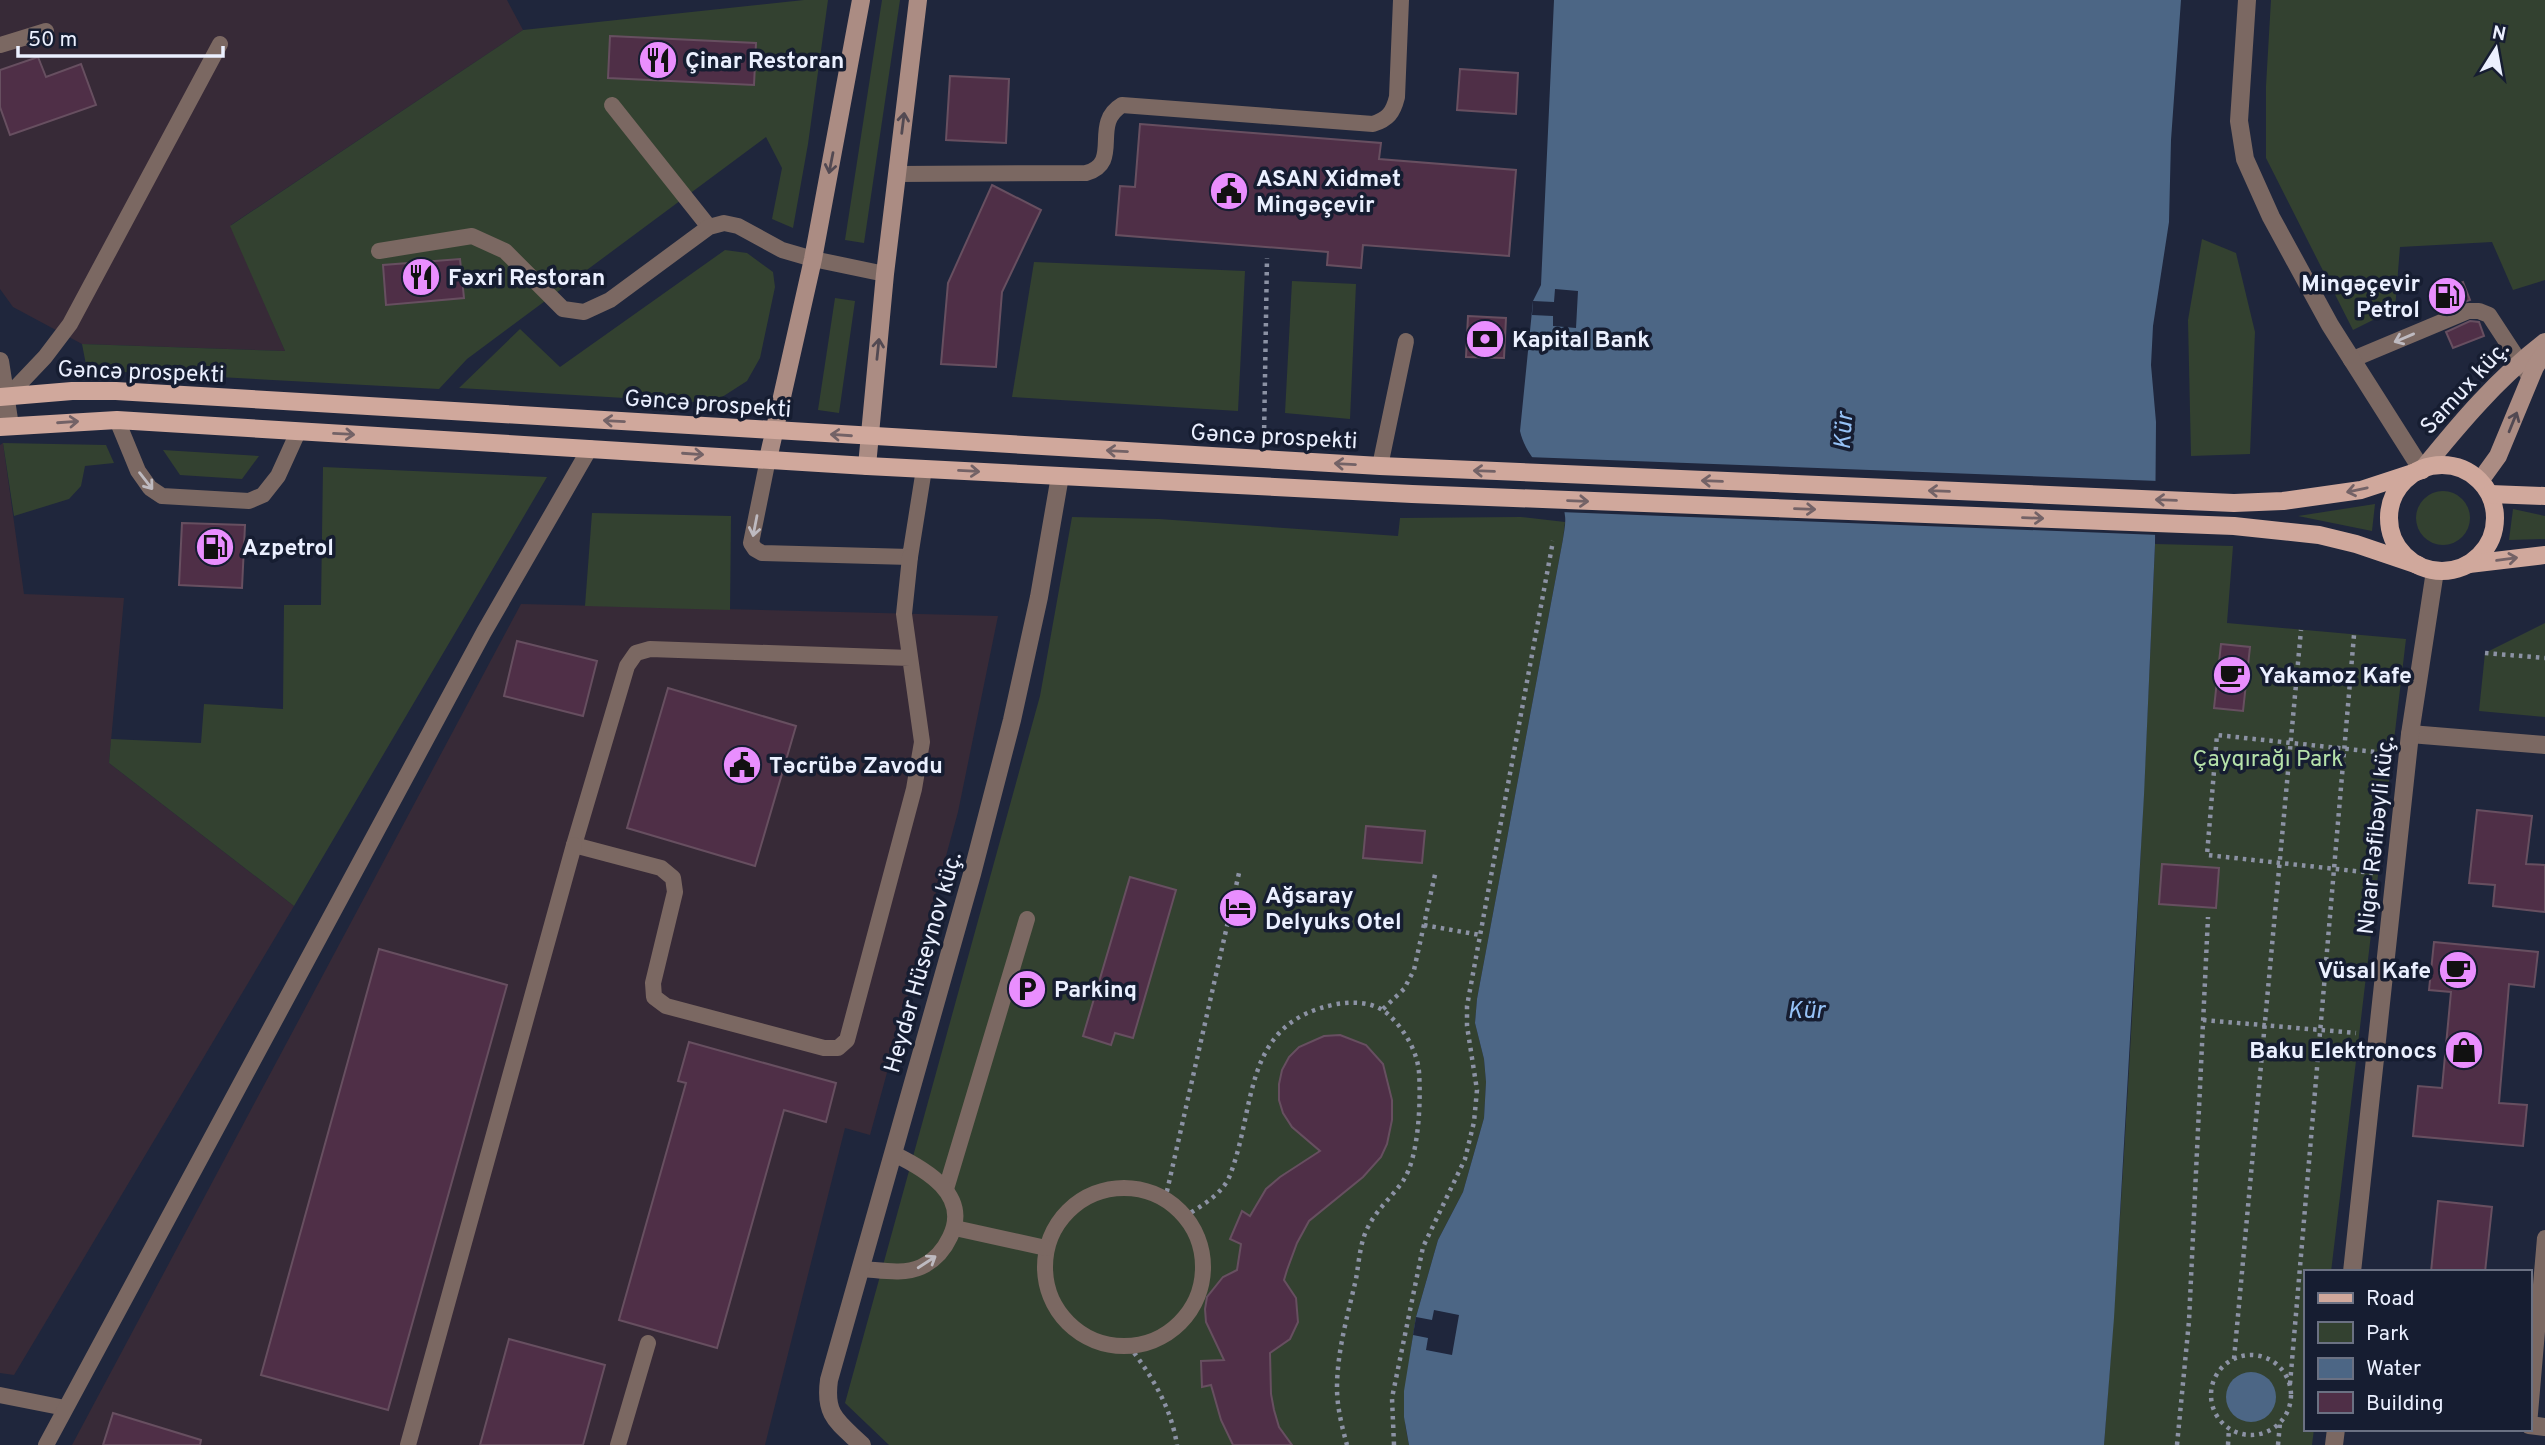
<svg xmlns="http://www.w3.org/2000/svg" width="2545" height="1445" font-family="Overpass,sans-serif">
	<rect width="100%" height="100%" fill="#1f263c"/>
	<g fill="#372a37">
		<polygon points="0,0 507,0 523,30 231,225 285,351 82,344 13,307 0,289"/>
		<polygon points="3,443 24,594 124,598 109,763 294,906 14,1375 0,1373 0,445"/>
		<polygon points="521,604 998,616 958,812 870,1135 845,1128 765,1445 72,1445"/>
	</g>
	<g fill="#334130">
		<polygon points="804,0 828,0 808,144 793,228 772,219 782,168 766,137 467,359 439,389 87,370 82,344 285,351 230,226 523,30"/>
		<polygon points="882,0 900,0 864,243 845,240"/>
		<polygon points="2271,0 2545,0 2545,280 2513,290 2492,242 2400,247 2395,309 2353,330 2266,158 2266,86"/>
		<polygon points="2202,239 2236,253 2255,332 2250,454 2191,456 2188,320"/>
		<polygon points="725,250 747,253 773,272 775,287 760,358 747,381 719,399 691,402 459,388 520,329 560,367"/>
		<polygon points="1034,262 1245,271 1238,411 1012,397"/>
		<polygon points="1292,281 1356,284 1350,419 1285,413"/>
		<polygon points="835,298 855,301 839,413 818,410"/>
		<polygon points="3,443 106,445 114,463 85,466 81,486 69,499 14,516"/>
		<polygon points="163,450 259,456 242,479 180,475"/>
		<polygon points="323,467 547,477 294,906 109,763 111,739 201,743 204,704 283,709 284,605 321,605"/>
		<circle cx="2443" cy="518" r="27"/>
		<polygon points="2375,504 2372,531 2298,516"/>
		<polygon points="2513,509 2545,516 2545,539 2509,540"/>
		<polygon points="592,513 731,516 730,610 585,606"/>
		<polygon points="1072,517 1159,519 1398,536 1400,518 1521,517 1565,522 1563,539 1477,999 1475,1023 1484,1059 1486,1082 1484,1118 1463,1192 1438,1240 1416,1317 1411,1348 1405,1424 1409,1445 889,1445 845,1403 1040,696"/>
		<path d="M2155 544 2233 546 2227 623 2406 639 2331 1272H2305V1429H2314L2312 1445H2104C2127 1145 2142 844 2155 544Z"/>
		<polygon points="2545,623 2545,717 2479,711 2485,653"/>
	</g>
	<g fill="#4c6685">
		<path d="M1554 0H2181L2171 140 2169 222 2153 326 2151 365 2156 422 2155 544 2144 795 2114 1318 2104 1445H1409L1404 1417V1391L1416 1317 1438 1240 1463 1192 1484 1118 1486 1082 1484 1059 1475 1023 1477 999 1563 539C1564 532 1566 523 1565 516 1562 483 1527 463 1520 431L1533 301 1541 285Z"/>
		<circle cx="2251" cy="1397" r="25"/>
	</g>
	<g fill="#1f263c">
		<polygon points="1555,289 1578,291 1576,328 1553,326 1553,316 1532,315 1533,301 1554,302"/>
		<polygon points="1527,457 2159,481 2159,535 1560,512 1553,494"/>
		<polygon points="1434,1310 1459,1315 1452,1355 1426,1350 1428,1338 1413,1335 1416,1317 1432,1320"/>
	</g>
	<g fill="#4f2f47" stroke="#674f60" stroke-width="2">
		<polygon points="610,36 756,43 754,85 608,78"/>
		<polygon points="38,57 46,77 81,64 96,105 10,135 0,107 0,70"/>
		<polygon points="1460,69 1518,73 1516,114 1457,110"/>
		<polygon points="950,76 1009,79 1006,143 946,140"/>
		<polygon points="1140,124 1381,143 1379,159 1516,170 1509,256 1363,245 1361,268 1327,265 1328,252 1116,235 1120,186 1135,187"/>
		<polygon points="992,185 1041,210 1002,292 996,367 941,364 948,283"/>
		<polygon points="460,259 464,298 386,305 383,265"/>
		<polygon points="2463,282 2470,300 2438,312 2430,294"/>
		<polygon points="1468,316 1506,318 1504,358 1466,357"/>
		<polygon points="2470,321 2479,322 2484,336 2453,348 2446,332"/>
		<polygon points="182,523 245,525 242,588 179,585"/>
		<polygon points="517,641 597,661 583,716 504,696"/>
		<polygon points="2221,644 2250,647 2243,711 2214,708"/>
		<polygon points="668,688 796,726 755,866 627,828"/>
		<polygon points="2477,810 2532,816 2526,864 2545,865 2545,912 2493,906 2495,885 2469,883"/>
		<polygon points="1366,826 1425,831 1422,863 1363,858"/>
		<polygon points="2162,864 2219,868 2216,908 2159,904"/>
		<polygon points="1130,877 1176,890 1133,1038 1115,1033 1111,1045 1083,1036"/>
		<polygon points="2434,942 2538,952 2534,987 2509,984 2499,1103 2527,1105 2523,1146 2413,1136 2418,1086 2442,1088 2451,992 2429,990"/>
		<polygon points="379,949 507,985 388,1410 261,1375"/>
		<polygon points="1340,1035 1366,1045 1383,1064 1392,1100 1392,1120 1387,1144 1381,1157 1363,1177 1309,1221 1297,1243 1287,1270 1284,1280 1296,1298 1298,1322 1290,1339 1270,1353 1271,1394 1274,1410 1279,1427 1292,1445 1233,1445 1221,1420 1211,1385 1202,1387 1201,1361 1224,1360 1206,1322 1205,1309 1207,1297 1223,1277 1237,1270 1241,1244 1230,1239 1242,1211 1250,1216 1266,1189 1280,1177 1320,1151 1292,1127 1283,1113 1279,1100 1279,1084 1282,1070 1289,1057 1299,1047 1324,1036"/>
		<polygon points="689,1042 836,1083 826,1122 784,1110 717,1348 619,1320 686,1083 678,1081"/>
		<polygon points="2438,1201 2492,1207 2485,1272 2431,1272"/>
		<polygon points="509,1339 605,1365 583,1445 480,1445"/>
		<polygon points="113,1413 201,1440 200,1445 103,1445"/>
	</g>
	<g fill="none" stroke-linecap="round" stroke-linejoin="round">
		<g stroke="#8c92a4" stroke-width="4.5" stroke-dasharray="3.5 5" stroke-linecap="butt">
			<polyline points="1264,437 1267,258"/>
			<polyline points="2485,653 2545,658"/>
			<polyline points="2373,873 2207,855 2217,735 2385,753"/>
			<polyline points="1424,925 1480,935"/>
			<polyline points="1383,1009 1404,989 1414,970 1436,870"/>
			<polyline points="2203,1020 2356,1033"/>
			<polyline points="1165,1200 1239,873"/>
			<path d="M1184 1217C1201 1206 1223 1194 1230 1175 1257 1106 1241 1022 1337 1004 1356 1001 1377 1002 1391 1017 1405 1031 1417 1051 1419 1072 1421 1101 1419 1157 1403 1181 1392 1197 1377 1209 1368 1227 1360 1242 1359 1262 1356 1279 1348 1314 1337 1351 1337 1388 1337 1407 1342 1427 1347 1445"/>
			<path d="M1129 1346C1152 1376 1171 1407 1177 1445"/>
			<circle cx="2251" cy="1395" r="40"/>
			<polyline points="2234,1359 2301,630"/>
			<polyline points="2290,1384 2354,635"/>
			<polyline points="1394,1445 1392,1398 1423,1247 1465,1159 1474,1122 1477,1090 1467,1026 1467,1006 1553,541"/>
			<polyline points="2177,1445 2189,1321 2208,917"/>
			<polyline points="2228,1445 2229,1428"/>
			<polyline points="2278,1445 2280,1423"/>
		</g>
		<g stroke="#7b6862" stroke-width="16">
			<polyline points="0,45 46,31"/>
			<polyline points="612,105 709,227"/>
			<path d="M897 174 1086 173C1123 163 1090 124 1122 105L1373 124C1388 119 1393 113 1397 97L1401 0"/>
			<polyline points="379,251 472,236 505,251 563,309 584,312 610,300 709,227 724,223 738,226 782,250 813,259 885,274"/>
			<polyline points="2351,360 2468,311 2479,311 2489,315 2527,373"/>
			<polyline points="7,397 45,357 70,324 220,44"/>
			<polyline points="117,420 138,471 150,488 162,496 249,501 263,495 278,476 298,432"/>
			<polyline points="768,459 751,543 755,549 762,553 910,557 924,469"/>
			<polyline points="1380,466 1406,341"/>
			<polyline points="910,557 904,614 922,742 914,789 847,1040 838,1048 824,1048 666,1006 654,997 653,983 675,892 673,878 661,868 574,845 627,666 636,653 650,649 910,658"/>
			<circle cx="1124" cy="1267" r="79"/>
			<polyline points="946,1189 1027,919"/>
			<polyline points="955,1228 1046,1248"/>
			<path d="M862 1269C880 1270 903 1275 921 1267 934 1261 944 1250 950 1237 971 1195 925 1169 894 1154"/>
			<polyline points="0,1395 65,1408"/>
			<polyline points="2529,1425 2545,1238"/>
			<polyline points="46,1445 484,632 590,448"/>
			<polyline points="408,1445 574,845"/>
			<polyline points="618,1445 648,1343"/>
		</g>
		<g stroke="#7b6862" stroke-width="18">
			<polyline points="2247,0 2239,121 2245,159 2271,217 2330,325 2422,470"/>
			<polyline points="2410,734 2545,745"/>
			<polyline points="2352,1272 2410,734 2435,571"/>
			<polyline points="2529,1425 2545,1427"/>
			<path d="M862 1445C838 1422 824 1416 829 1380L972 874 1012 720 1039 597 1060 476"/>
			<polyline points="2334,1445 2336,1429"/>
		</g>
		<polyline stroke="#7b6862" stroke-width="18" points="0,361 10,426"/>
		<g stroke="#ab8c83" stroke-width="18">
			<polyline points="768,459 813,259 861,0"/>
			<polyline points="867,466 885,274 918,0"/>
			<path d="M2422 470C2460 423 2497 379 2545 342"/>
			<polyline points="2480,481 2498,456 2535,367 2545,352"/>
		</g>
		<g stroke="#d0a89c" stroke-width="18">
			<polyline points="0,397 72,391 116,391 1380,466 2234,503 2283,501 2361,490 2422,470"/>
			<polyline points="0,427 117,420 867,466 1412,494 2234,526 2319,535 2356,544 2418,565"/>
			<circle cx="2442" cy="518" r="53"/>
			<polyline points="2490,494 2545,496"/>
			<polyline points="2469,564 2545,555"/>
		</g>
	</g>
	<defs><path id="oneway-shaft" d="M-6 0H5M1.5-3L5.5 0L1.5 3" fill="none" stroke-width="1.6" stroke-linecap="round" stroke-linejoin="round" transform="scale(1.75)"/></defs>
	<g stroke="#524952">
		<use href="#oneway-shaft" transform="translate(903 123) rotate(-83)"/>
		<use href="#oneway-shaft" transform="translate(831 163) rotate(101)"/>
		<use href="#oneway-shaft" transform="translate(878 349) rotate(-84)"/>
		<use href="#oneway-shaft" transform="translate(2513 422) rotate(-68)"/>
	</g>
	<g stroke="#bebac0">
		<use href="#oneway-shaft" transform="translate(2404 338) rotate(157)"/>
		<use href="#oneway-shaft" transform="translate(146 481) rotate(52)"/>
		<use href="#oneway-shaft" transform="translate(755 526) rotate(101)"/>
		<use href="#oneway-shaft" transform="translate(927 1262) rotate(-33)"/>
	</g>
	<g stroke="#736266">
		<use href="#oneway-shaft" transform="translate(614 421) rotate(-177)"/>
		<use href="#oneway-shaft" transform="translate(68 422) rotate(-4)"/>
		<use href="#oneway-shaft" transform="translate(344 434) rotate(3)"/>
		<use href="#oneway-shaft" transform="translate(841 435) rotate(-176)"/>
		<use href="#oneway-shaft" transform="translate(1117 451) rotate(-177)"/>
		<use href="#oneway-shaft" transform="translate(693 454) rotate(4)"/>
		<use href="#oneway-shaft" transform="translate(1345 464) rotate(-177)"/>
		<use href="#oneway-shaft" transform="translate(969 471) rotate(3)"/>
		<use href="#oneway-shaft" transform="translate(1484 471) rotate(-178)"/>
		<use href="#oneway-shaft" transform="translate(1712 481) rotate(-178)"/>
		<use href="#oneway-shaft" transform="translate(2357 490) rotate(168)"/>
		<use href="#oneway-shaft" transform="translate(1939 491) rotate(-178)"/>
		<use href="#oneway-shaft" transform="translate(2166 500) rotate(-178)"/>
		<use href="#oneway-shaft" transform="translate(1578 501) rotate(2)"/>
		<use href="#oneway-shaft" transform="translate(1805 509) rotate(2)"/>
		<use href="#oneway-shaft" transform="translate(2033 518) rotate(2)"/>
		<use href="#oneway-shaft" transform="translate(2507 559) rotate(-8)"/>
	</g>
	<defs>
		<g id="restaurant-disc" transform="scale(2.0125)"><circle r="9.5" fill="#e98efe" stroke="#161d31"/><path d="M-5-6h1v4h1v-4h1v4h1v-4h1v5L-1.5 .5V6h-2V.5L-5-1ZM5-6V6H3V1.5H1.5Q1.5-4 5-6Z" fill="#111"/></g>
		<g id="civic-disc" transform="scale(2.0125)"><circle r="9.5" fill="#e98efe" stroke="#161d31"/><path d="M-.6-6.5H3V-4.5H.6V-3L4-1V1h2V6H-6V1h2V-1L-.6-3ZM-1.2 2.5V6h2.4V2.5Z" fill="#111"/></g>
		<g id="fuel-disc" transform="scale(2.0125)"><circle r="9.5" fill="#e98efe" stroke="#161d31"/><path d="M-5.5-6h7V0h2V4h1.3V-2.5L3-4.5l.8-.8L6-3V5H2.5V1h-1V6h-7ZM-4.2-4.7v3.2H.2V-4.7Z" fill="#111"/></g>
		<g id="bank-disc" transform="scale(2.0125)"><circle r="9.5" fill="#e98efe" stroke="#161d31"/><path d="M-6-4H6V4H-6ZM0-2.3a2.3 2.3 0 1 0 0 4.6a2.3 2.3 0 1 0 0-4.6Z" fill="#111"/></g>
		<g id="cafe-disc" transform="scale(2.0125)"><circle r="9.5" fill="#e98efe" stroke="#161d31"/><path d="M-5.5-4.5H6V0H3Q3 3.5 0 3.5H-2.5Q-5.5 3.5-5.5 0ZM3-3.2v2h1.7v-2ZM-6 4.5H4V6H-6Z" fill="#111"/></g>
		<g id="hotel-disc" transform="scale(2.0125)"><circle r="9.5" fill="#e98efe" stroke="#161d31"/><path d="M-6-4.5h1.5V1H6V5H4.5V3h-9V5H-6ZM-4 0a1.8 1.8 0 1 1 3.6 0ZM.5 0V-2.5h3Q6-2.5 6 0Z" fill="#111"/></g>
		<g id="parking-disc" transform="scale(2.0125)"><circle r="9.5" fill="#e98efe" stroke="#161d31"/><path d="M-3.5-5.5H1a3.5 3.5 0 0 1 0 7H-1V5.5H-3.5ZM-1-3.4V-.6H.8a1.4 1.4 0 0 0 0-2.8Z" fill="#111"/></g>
		<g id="shop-disc" transform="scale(2.0125)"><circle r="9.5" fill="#e98efe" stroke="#161d31"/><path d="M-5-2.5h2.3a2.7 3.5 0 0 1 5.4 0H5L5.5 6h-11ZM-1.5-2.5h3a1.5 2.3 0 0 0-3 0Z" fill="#111"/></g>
	</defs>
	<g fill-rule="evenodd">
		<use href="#restaurant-disc" x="658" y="60"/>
		<use href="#civic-disc" x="1229" y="191"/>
		<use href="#restaurant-disc" x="421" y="277"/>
		<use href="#fuel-disc" x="2447" y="296"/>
		<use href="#bank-disc" x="1485" y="339"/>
		<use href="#fuel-disc" x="215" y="547"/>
		<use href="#cafe-disc" x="2232" y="675"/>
		<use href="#civic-disc" x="742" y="765"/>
		<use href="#hotel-disc" x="1238" y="908"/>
		<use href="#cafe-disc" x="2458" y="970"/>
		<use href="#parking-disc" x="1027" y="989"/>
		<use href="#shop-disc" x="2464" y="1050"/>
	</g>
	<g text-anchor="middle" stroke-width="7" stroke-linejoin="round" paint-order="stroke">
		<g font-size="23" font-weight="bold" fill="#ebf0ff" stroke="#161d31" text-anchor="start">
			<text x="685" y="68">Çinar Restoran</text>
			<text x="1256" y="186">ASAN Xidmət<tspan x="1256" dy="26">Mingəçevir</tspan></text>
			<text x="448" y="285">Fəxri Restoran</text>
			<text x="2420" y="291" text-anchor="end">Mingəçevir<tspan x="2420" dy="26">Petrol</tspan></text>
			<text x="1512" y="347">Kapital Bank</text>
			<text x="242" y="555">Azpetrol</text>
			<text x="2259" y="683">Yakamoz Kafe</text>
			<text x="769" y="773">Təcrübə Zavodu</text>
			<text x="1265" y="903">Ağsaray<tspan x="1265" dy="26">Delyuks Otel</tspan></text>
			<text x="2431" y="978" text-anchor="end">Vüsal Kafe</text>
			<text x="1054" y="997">Parkinq</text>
			<text x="2437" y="1058" text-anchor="end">Baku Elektronocs</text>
		</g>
		<g font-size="23" fill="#ebf0ff" stroke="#161d31">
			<text transform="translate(141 371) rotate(2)" y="8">Gəncə prospekti</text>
			<text transform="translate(2464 387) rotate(-47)" y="8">Samux küç.</text>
			<text transform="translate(708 403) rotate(4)" y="8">Gəncə prospekti</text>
			<text transform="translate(1274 436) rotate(3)" y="8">Gəncə prospekti</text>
			<text transform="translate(2375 835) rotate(-84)" y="8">Nigar Rəfibəyli küç.</text>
			<text transform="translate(922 962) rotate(-74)" y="8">Heydər Hüseynov küç.</text>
		</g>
		<g font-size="23" fill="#b6e2aa" stroke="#161d31">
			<text x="2268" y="766">Çayqırağı Park</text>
		</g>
		<g font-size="24" font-style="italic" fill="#96c2f7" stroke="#161d31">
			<text transform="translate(1843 431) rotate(-86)" y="8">Kür</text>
			<text x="1806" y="1018">Kür</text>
		</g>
	</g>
	<rect x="2304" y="1270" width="228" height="161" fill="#161d31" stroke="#6b7183" stroke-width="2"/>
	<rect x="2318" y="1293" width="35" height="10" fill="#d0a89c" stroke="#6b7183" stroke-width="2"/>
	<text x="2366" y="1305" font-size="21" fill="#ebf0ff">Road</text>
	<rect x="2318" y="1322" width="35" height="21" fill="#334130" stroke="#6b7183" stroke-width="2"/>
	<text x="2366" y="1340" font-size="21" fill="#ebf0ff">Park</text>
	<rect x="2318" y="1358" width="35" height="21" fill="#4c6685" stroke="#6b7183" stroke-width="2"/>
	<text x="2366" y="1375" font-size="21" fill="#ebf0ff">Water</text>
	<rect x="2318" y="1392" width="35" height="21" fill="#4f2f47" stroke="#6b7183" stroke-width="2"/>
	<text x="2366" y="1410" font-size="21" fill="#ebf0ff">Building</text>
	<g transform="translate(2496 49) rotate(11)" stroke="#161d31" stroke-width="5" paint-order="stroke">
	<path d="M0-5L12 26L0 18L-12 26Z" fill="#ebf0ff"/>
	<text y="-10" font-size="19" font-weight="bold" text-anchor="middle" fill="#ebf0ff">N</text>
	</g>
	<path d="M18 46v10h205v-10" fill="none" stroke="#ebf0ff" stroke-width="3.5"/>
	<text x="28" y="46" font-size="21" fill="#ebf0ff" stroke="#161d31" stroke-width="5" paint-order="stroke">50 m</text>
</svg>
